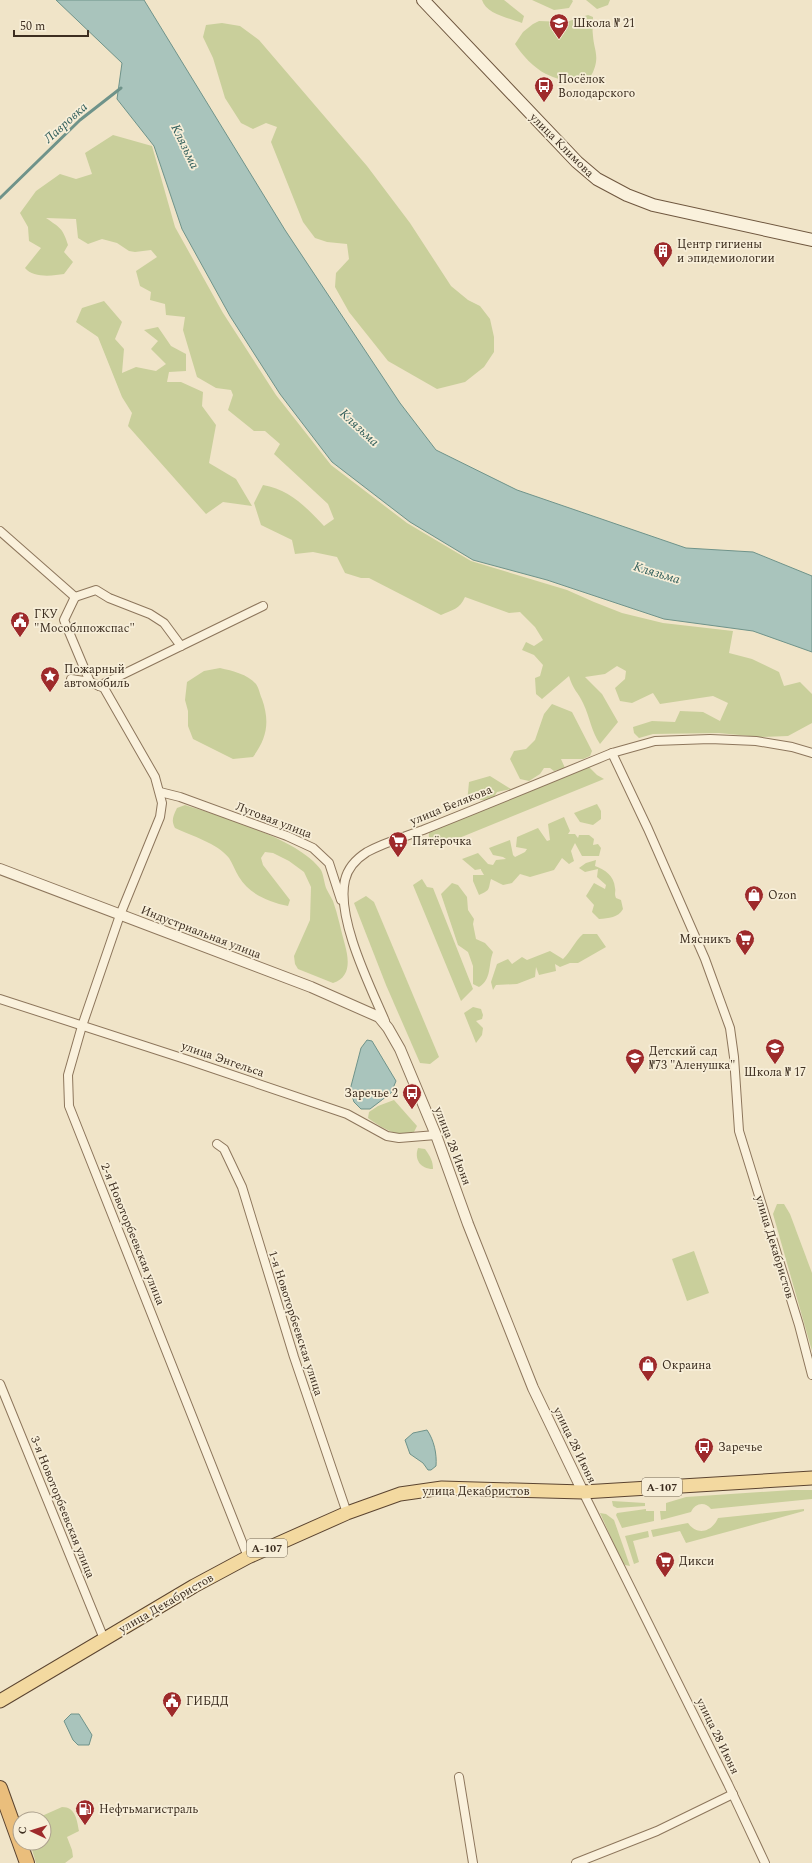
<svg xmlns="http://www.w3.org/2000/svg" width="812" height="1863" font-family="Spectral,serif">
	<rect width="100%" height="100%" fill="#f0e4c8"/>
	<g fill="#c9cf9b">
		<path d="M482 0H504L524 16 522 23C509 18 486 14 482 0Z"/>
		<polygon points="532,0 572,0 573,1 569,8 554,10"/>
		<polygon points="586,0 610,0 608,5 597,9"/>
		<path d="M588 15 593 17C593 23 592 30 593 36 594 50 600 57 593 72 586 89 559 80 546 74 534 68 522 55 515 44L523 32 533 24 539 21 566 22Z"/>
		<polygon points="222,23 240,26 259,40 367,166 410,223 451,286 468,300 480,306 490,319 494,337 494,352 484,367 465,382 437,389 388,361 349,312 335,287 336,273 349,259 347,244 327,242 315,238 303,222 271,142 277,127 266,123 253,129 241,123 225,98 213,58 203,37 206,25"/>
		<path d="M113 135 152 146 175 227 223 313 276 395 331 465 407 523 471 561 567 590 594 602 622 613 663 623 733 631 729 653 752 659 779 672 784 686 800 682 812 694V723L788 736 760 737 719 733 653 734 639 738 634 733 633 727 652 721 675 722 680 711 703 712 720 721 728 703 713 696 660 704 653 693 632 703 620 701 615 688 625 679 626 671 617 666 605 674 585 677 602 694 618 722 600 744C591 731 590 717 583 703 578 692 573 690 569 676L542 699 536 694 535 678 540 676 543 665 534 655 522 650 526 642 534 646 543 640 535 627 520 612 509 613 465 597C460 609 452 610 441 615L369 578H361L345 573 337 557 313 552 295 554 292 540 261 525 254 503 263 485C289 489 306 507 324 526L334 519 328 504 274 454 280 444 265 431H254L228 410 233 395 231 390 216 388 197 377 183 330 185 317 166 315 165 304 150 300 151 292 140 286 136 271 157 257 151 250 135 252 129 251 117 243 102 239 88 244 78 238 76 219 46 218C59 227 63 228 68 245L64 252 73 262 64 274C52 276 33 278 25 268L41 248 29 241 28 227 20 213 36 191 60 174 76 179 92 174 85 153Z"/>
		<polygon points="104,301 122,322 115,339 124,349 122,373 136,367 156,371 166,364 151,349 158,341 144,330 158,327 171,346 186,354 186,371 169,372 167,382 181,382 203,392 202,406 216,425 209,463 236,479 252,506 223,502 206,514 128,426 132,413 122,397 98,337 76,322 82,308"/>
		<path d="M220 668C233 671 247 674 256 684 259 688 260 695 262 699 270 722 267 738 253 757L233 759 193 739 188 726V711L185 700 187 682 204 671Z"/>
		<polygon points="552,704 572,712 592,751 590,756 583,759 561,759 565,768 554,771 550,768 544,768 540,774 529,781 520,779 510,759 514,751 526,749 535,740 544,714"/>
		<path d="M588 766 597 775 604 779 442 845 435 847C430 842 427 837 430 830Z"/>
		<polygon points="490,776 511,789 497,792 494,797 486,800 476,800 467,803 469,782"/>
		<polygon points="597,804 601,811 601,819 593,825 580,822 574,813"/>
		<path d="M185 805C220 816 301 840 321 870 324 876 324 884 327 890 329 894 331 897 333 901 338 915 341 931 345 945 349 960 351 977 333 983L298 969 295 964 294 956 310 920 311 887 304 872 289 861 273 853 265 852 261 858 263 865 290 900 288 906C269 902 249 894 239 877 235 871 233 864 229 858 217 843 192 836 175 828 171 821 173 816 177 808Z"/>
		<path d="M564 817 570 831 568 834H575L578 838 579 835H589L594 839 593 845 598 844 601 848 599 856H582L575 843 571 851 574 861 569 864 562 858 554 870 530 877 520 874 512 883 503 885 491 879C488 889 491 890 479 895L473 881V875H484L481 870V869L475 870 462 859 478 853 488 864 493 865 496 860 506 859 503 857 493 855 489 848 510 840 513 855 515 857 525 852 527 849 516 847 517 837 538 828 547 841 550 840 548 824Z"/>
		<path d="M596 860 595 866C605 870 614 875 615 888 616 892 614 893 616 898L621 900 623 909C618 918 609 918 599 919L592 912 594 905 586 896 594 883 605 889 606 885 597 877 598 869 585 872 579 868 586 863Z"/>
		<polygon points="422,879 427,887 433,888 473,989 461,1001 413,885"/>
		<path d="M452 883 458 885 467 897 468 910 474 919 473 924 476 939 485 943 493 952C488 965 492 979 479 987L473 984V966L468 952 458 945 441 894Z"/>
		<polygon points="366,896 374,902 439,1057 430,1064 420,1063 386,985 354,903"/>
		<path d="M583 934H597L606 947 578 963H570L560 967 555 964 556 971 539 975 536 967 535 977 517 984 496 985 493 990 491 982 497 964 508 959 512 964 522 957 527 960 550 951 563 959C571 951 575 941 583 934Z"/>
		<polygon points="473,1007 481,1009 483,1015 482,1019 476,1021 483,1028 482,1035 476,1043 464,1013"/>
		<path d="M394 1100 417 1126 414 1132C397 1138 382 1128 368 1118L369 1112 378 1106Z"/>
		<path d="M418 1148 425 1149C430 1156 433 1161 433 1169 420 1169 414 1159 418 1148Z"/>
		<polygon points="777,1204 784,1204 790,1214 812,1273 812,1351 773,1214"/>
		<polygon points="694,1251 709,1293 687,1301 672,1259"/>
		<path d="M792 1490H812V1499L711 1509C705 1501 695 1503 691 1512L661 1520 660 1511H666V1503L686 1497Z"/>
		<polygon points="612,1501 645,1503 645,1506 617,1508 613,1506"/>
		<polygon points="646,1509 646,1511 654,1511 654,1521 622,1528 616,1515 617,1513"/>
		<path d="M804 1509V1511L686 1543 680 1531 653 1537 651 1530 688 1523C697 1536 712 1532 718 1518Z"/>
		<polygon points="600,1513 606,1514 614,1520 630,1566 625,1565 622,1562"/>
		<polygon points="648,1531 649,1537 633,1541 639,1562 634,1564 625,1536"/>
		<path d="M62 1807C76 1807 77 1821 79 1831L67 1837 72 1850 73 1857 65 1863H36L30 1843H44V1819H35Z"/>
	</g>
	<g fill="#a9c4bc" stroke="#6f938a">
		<polygon points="56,0 144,0 285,230 400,403 436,450 517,490 686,548 753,552 812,576 812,652 753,631 664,619 547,580 473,560 410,522 332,462 280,394 230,316 182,229 154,146 117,99 122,63"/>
		<polygon points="367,1040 372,1041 396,1081 391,1093 370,1109 361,1109 354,1102 350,1090 361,1048"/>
		<path d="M427 1430C434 1440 437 1454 436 1466L431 1470H428L423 1463 410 1454 405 1440 413 1433Z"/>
		<polygon points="71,1714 79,1714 92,1735 89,1745 78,1745 73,1740 64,1721"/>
	</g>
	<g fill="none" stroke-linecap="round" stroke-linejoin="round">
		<polyline stroke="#6f938a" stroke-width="3" points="0,198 80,120 121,88"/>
		<g stroke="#8d765c" stroke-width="10">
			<g id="minor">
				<polyline points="0,531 75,597"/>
				<polyline points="75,597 96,590 109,598 150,614 164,623 181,646"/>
				<polyline points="75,597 64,620 90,682"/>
				<polyline points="71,679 90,682 104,688 155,777 162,803 160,817 120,915 82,1026 68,1075 69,1106 248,1557"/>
				<polyline points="99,686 263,606"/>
				<polyline points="612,753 648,829 705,959 730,1028 734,1057 739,1131 799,1325 812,1375"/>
				<polyline points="160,792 180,797 287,836 313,848 329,863 341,900"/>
				<polyline points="0,999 188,1060 347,1114 387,1136 399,1138 436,1135"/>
				<path d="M385 1021C370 986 336 918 345 880 348 867 356 859 367 852 385 842 404 837 423 830 486 805 549 779 612 753L655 741 710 739 756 741 792 747 812 753"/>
				<polyline points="217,1144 224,1149 242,1187 294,1357 347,1513"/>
				<polyline points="0,1384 104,1639"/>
				<polyline points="583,1492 728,1784 765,1863"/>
				<polyline points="459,1777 473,1863"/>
				<polyline points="576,1863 657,1831 733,1794"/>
			</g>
		</g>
		<g stroke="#8d765c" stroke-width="12">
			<polyline id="tertiary" points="0,869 311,987 379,1017 388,1028 400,1049 436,1135 468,1224 533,1388 583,1492"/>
		</g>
		<g stroke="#6f573f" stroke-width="14">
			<polyline id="secondary" points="423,0 577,162 597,179 627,195 653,205 812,240"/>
		</g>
		<g stroke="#5b4430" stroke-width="15">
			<polyline id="primary" points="0,1701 194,1586 248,1557 347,1513 400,1494 442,1488 583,1492 812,1478"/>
		</g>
		<g stroke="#5b4430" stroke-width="16">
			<polyline id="trunk" points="0,1788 27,1863"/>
		</g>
		<use href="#minor" stroke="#faf1dc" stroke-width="8"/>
		<use href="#tertiary" stroke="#faf1dc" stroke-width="10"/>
		<use href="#secondary" stroke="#faf1dc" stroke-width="12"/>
		<use href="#primary" stroke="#f3d9a0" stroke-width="13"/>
		<use href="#trunk" stroke="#eabe7c" stroke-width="14"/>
	</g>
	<defs>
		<g id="school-pin" transform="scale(1)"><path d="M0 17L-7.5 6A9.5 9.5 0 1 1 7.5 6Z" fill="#9e2a2b" stroke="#f7eed8"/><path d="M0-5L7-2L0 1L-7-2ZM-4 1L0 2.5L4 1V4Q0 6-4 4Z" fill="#fff"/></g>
		<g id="bus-pin" transform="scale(1)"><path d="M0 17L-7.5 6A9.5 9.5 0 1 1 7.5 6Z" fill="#9e2a2b" stroke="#f7eed8"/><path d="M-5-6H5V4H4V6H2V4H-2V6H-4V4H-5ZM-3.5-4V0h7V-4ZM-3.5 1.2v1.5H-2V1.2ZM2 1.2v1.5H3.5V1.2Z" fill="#fff"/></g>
		<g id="building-pin" transform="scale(1)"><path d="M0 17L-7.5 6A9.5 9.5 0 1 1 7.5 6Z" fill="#9e2a2b" stroke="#f7eed8"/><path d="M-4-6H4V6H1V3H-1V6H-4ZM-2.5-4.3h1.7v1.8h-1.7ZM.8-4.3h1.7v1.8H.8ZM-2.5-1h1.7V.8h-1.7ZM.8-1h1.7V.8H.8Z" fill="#fff"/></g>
		<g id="civic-pin" transform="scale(1)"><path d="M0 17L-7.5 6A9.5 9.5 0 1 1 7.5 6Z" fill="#9e2a2b" stroke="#f7eed8"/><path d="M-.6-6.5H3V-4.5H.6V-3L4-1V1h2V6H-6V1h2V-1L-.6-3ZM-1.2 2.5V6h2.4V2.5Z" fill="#fff"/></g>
		<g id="sight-pin" transform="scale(1)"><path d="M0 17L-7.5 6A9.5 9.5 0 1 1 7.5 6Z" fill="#9e2a2b" stroke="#f7eed8"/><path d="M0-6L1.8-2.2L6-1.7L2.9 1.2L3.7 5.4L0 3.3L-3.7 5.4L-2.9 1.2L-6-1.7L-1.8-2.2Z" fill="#fff"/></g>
		<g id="supermarket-pin" transform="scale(1)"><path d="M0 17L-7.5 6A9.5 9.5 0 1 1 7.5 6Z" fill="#9e2a2b" stroke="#f7eed8"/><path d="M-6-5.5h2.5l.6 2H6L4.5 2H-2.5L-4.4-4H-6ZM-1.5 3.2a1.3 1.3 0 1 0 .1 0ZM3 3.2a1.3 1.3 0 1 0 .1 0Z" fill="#fff"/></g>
		<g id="shop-pin" transform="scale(1)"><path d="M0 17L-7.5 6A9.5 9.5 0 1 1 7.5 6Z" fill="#9e2a2b" stroke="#f7eed8"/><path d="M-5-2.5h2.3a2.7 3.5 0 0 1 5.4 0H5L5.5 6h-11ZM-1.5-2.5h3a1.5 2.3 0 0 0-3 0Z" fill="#fff"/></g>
		<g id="fuel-pin" transform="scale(1)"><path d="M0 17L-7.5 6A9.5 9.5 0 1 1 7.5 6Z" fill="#9e2a2b" stroke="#f7eed8"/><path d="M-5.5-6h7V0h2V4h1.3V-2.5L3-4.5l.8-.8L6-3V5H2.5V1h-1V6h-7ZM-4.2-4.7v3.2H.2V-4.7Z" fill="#fff"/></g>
	</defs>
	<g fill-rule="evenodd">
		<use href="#school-pin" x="559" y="23"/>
		<use href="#bus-pin" x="544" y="86"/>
		<use href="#building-pin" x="663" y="251"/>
		<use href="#civic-pin" x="20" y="621"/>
		<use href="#sight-pin" x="50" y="676"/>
		<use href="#supermarket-pin" x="398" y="841"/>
		<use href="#shop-pin" x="754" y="895"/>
		<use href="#supermarket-pin" x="745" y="939"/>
		<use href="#school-pin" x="775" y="1048"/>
		<use href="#school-pin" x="635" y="1058"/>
		<use href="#bus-pin" x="412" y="1093"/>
		<use href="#shop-pin" x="648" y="1365"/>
		<use href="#bus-pin" x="704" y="1447"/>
		<use href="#supermarket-pin" x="665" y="1561"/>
		<use href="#civic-pin" x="172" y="1701"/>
		<use href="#fuel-pin" x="85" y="1809"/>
	</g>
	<g text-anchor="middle" stroke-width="3.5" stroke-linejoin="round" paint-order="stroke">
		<g fill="#f7eed8" stroke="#756857" stroke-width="1">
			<rect x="642" y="1478" width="40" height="18" rx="3"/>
			<rect x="247" y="1539" width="40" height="18" rx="3"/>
		</g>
		<g font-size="11" font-weight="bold" fill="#3d2e20">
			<text x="662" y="1491">А-107</text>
			<text x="267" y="1552">А-107</text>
		</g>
		<g font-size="12" fill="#3d2e20" stroke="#f7eed8" text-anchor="start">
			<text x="573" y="27">Школа № 21</text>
			<text x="558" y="83">Посёлок<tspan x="558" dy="14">Володарского</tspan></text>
			<text x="677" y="248">Центр гигиены<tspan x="677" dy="14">и эпидемиологии</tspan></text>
			<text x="34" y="618">ГКУ<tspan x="34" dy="14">"Мособлпожспас"</tspan></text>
			<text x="64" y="673">Пожарный<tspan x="64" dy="14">автомобиль</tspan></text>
			<text x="412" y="845">Пятёрочка</text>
			<text x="768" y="899">Ozon</text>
			<text x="731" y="943" text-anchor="end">Мясникъ</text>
			<text x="649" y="1055">Детский сад<tspan x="649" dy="14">№73 "Аленушка"</tspan></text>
			<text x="775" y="1076" text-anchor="middle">Школа № 17</text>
			<text x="398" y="1097" text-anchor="end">Заречье 2</text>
			<text x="662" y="1369">Окраина</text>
			<text x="718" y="1451">Заречье</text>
			<text x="679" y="1565">Дикси</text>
			<text x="186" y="1705">ГИБДД</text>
			<text x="99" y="1813">Нефтьмагистраль</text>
		</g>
		<g font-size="12" fill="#3d2e20" stroke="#f7eed8">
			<text transform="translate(562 145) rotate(45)" y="4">улица Климова</text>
			<text transform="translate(451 805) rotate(-22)" y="4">улица Белякова</text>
			<text transform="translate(274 820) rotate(21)" y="4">Луговая улица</text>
			<text transform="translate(201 932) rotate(21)" y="4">Индустриальная улица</text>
			<text transform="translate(223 1059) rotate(19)" y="4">улица Энгельса</text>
			<text transform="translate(453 1146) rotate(69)" y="4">улица 28 Июня</text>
			<text transform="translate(133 1234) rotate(68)" y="4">2-я Новоторбеевская улица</text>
			<text transform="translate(775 1247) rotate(73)" y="4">улица Декабристов</text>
			<text transform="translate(296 1323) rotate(72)" y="4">1-я Новоторбеевская улица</text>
			<text transform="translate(575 1445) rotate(64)" y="4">улица 28 Июня</text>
			<text x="476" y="1495">улица Декабристов</text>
			<text transform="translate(63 1507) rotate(68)" y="4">3-я Новоторбеевская улица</text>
			<text transform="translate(166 1603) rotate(-30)" y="4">улица Декабристов</text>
			<text transform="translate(718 1736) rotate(64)" y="4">улица 28 Июня</text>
		</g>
		<g font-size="13" font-style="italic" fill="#2f5d5a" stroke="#f7eed8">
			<text transform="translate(65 122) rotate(-42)" y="5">Лавровка</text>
			<text transform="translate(186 146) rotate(64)" y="5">Клязьма</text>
			<text transform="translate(360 427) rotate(43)" y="5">Клязьма</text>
			<text transform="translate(657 572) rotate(17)" y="5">Клязьма</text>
		</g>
	</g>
	<g transform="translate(32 1831) rotate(274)"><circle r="19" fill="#f7eed8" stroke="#ada18e"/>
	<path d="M0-3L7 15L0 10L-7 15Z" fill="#9e2a2b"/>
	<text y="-6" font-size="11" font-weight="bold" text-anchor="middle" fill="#3d2e20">С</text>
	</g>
	<path d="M14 30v6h74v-6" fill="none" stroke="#3d2e20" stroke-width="2"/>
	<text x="20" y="30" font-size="12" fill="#3d2e20" stroke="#f7eed8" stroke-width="3" paint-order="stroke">50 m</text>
</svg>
